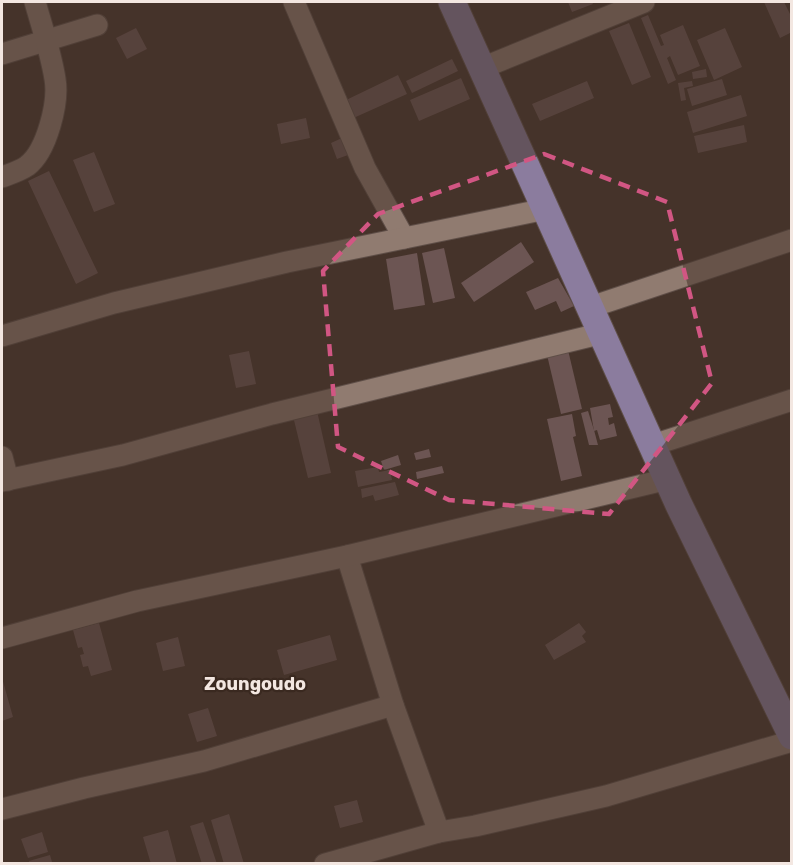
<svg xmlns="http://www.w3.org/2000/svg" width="793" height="865" font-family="Rubik,sans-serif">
	<rect width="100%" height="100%" fill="#45332a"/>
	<g fill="#6c5553">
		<polygon points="568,2 592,2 593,4 572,12"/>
		<polygon points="764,2 784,2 792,18 792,32 780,38"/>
		<polygon points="648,15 661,46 664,45 660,35 683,25 700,66 678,75 670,56 667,58 676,80 668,84 641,18"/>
		<polygon points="629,23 651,77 632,85 609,31"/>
		<polygon points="136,28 147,49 127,59 116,38"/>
		<polygon points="725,28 742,67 714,80 697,40"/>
		<polygon points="452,59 458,71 412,93 406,81"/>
		<polygon points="706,69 707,77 693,79 692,72"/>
		<polygon points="398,75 407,94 349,120 342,102"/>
		<polygon points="461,78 470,99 419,121 410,100"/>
		<polygon points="722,79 727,95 692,106 687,89"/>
		<polygon points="587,81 594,98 540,121 532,104"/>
		<polygon points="692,81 693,86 684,88 686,100 681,101 678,83"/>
		<polygon points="741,95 747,116 693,133 687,112"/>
		<polygon points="306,118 310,138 281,144 277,124"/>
		<polygon points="744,125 747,142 698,153 694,136"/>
		<polygon points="342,138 348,155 337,159 331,143"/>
		<polygon points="94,152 115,204 94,212 73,160"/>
		<polygon points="49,171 98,273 76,284 28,181"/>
		<polygon points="521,242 534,262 474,302 461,283"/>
		<polygon points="444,248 455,298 433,303 422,253"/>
		<polygon points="417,253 425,305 394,310 386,259"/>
		<polygon points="558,278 574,306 561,312 556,301 535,310 526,292"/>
		<polygon points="568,350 582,409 561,414 547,355"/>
		<polygon points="249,351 256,384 236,388 229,355"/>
		<polygon points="610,404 613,417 608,418 609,425 614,423 617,436 600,440 597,430 594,431 590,408"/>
		<polygon points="317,411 331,473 308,478 293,416"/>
		<polygon points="588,411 594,430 598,445 589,445 581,413"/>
		<polygon points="572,414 576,436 573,437 582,476 561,481 547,419"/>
		<polygon points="429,449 431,457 416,460 414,453"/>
		<polygon points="398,455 401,465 384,470 381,461"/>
		<polygon points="442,466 444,473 417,479 416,472"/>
		<polygon points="378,467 379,472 390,470 392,480 358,487 355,471"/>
		<polygon points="395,482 399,495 375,501 373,495 362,498 361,489"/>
		<polygon points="99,623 112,670 91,676 88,666 83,667 80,655 84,654 82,647 78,648 73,630"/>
		<polygon points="579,623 586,632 582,636 586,642 554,660 545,645"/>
		<polygon points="330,635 337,660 284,675 277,650"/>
		<polygon points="178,637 185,666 163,671 156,643"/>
		<polygon points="2,678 13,717 2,721"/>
		<polygon points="208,708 217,736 197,742 188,714"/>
		<polygon points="357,800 363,822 340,828 334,806"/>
		<polygon points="229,814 244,864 224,864 211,820"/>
		<polygon points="203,822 217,864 202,864 190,826"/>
		<polygon points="168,830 177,864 151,864 143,837"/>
		<polygon points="42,832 48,852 28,858 21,839"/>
		<polygon points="50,855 52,862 30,864 29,861"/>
	</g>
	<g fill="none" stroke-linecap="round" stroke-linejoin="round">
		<g stroke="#5f4f48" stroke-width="23">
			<g id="minor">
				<polyline points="294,2 365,168 404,238"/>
				<polyline points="2,54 97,25"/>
				<polyline points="482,68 644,2"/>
				<path d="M2 177C10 174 20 171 27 166 47 151 59 102 55 79 51 53 42 27 35 2"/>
				<polyline points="591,307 792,240"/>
				<polyline points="2,336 114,303 287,262 546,209"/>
				<polyline points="653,445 792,400"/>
				<polyline points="2,457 8,480"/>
				<polyline points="2,481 123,455 272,414 603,333"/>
				<polyline points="347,556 393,705 439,832"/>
				<polyline points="2,638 137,601 347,556 668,479"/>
				<polyline points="2,809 84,788 204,761 393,705"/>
				<polyline points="325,864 439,832 475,826 606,796 792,741"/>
			</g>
		</g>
		<g stroke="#5f4f48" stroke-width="29">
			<polyline id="major" points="452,2 679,505 792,736"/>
		</g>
		<use href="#minor" stroke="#907b70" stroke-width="21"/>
		<use href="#major" stroke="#8b7c9e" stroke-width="27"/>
	</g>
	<path d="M0 0H793V865H0ZM544 154 667 202 712 383 609 514 449 500 338 447 323 271 378 214Z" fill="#45332a" fill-opacity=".55" fill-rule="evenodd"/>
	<path fill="none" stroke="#d15683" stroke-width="4.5" stroke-dasharray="12 8" stroke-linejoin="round" d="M544 154 667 202 712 383 609 514 449 500 338 447 323 271 378 214Z"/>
	<g text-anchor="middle" stroke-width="4.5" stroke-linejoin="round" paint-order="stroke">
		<g font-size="18" font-weight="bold" fill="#f3e7e1" stroke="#3a2920">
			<text x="255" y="690">Zoungoudo</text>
		</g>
	</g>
	<rect width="793" height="865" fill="none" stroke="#f3e7e1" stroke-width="6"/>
</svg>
